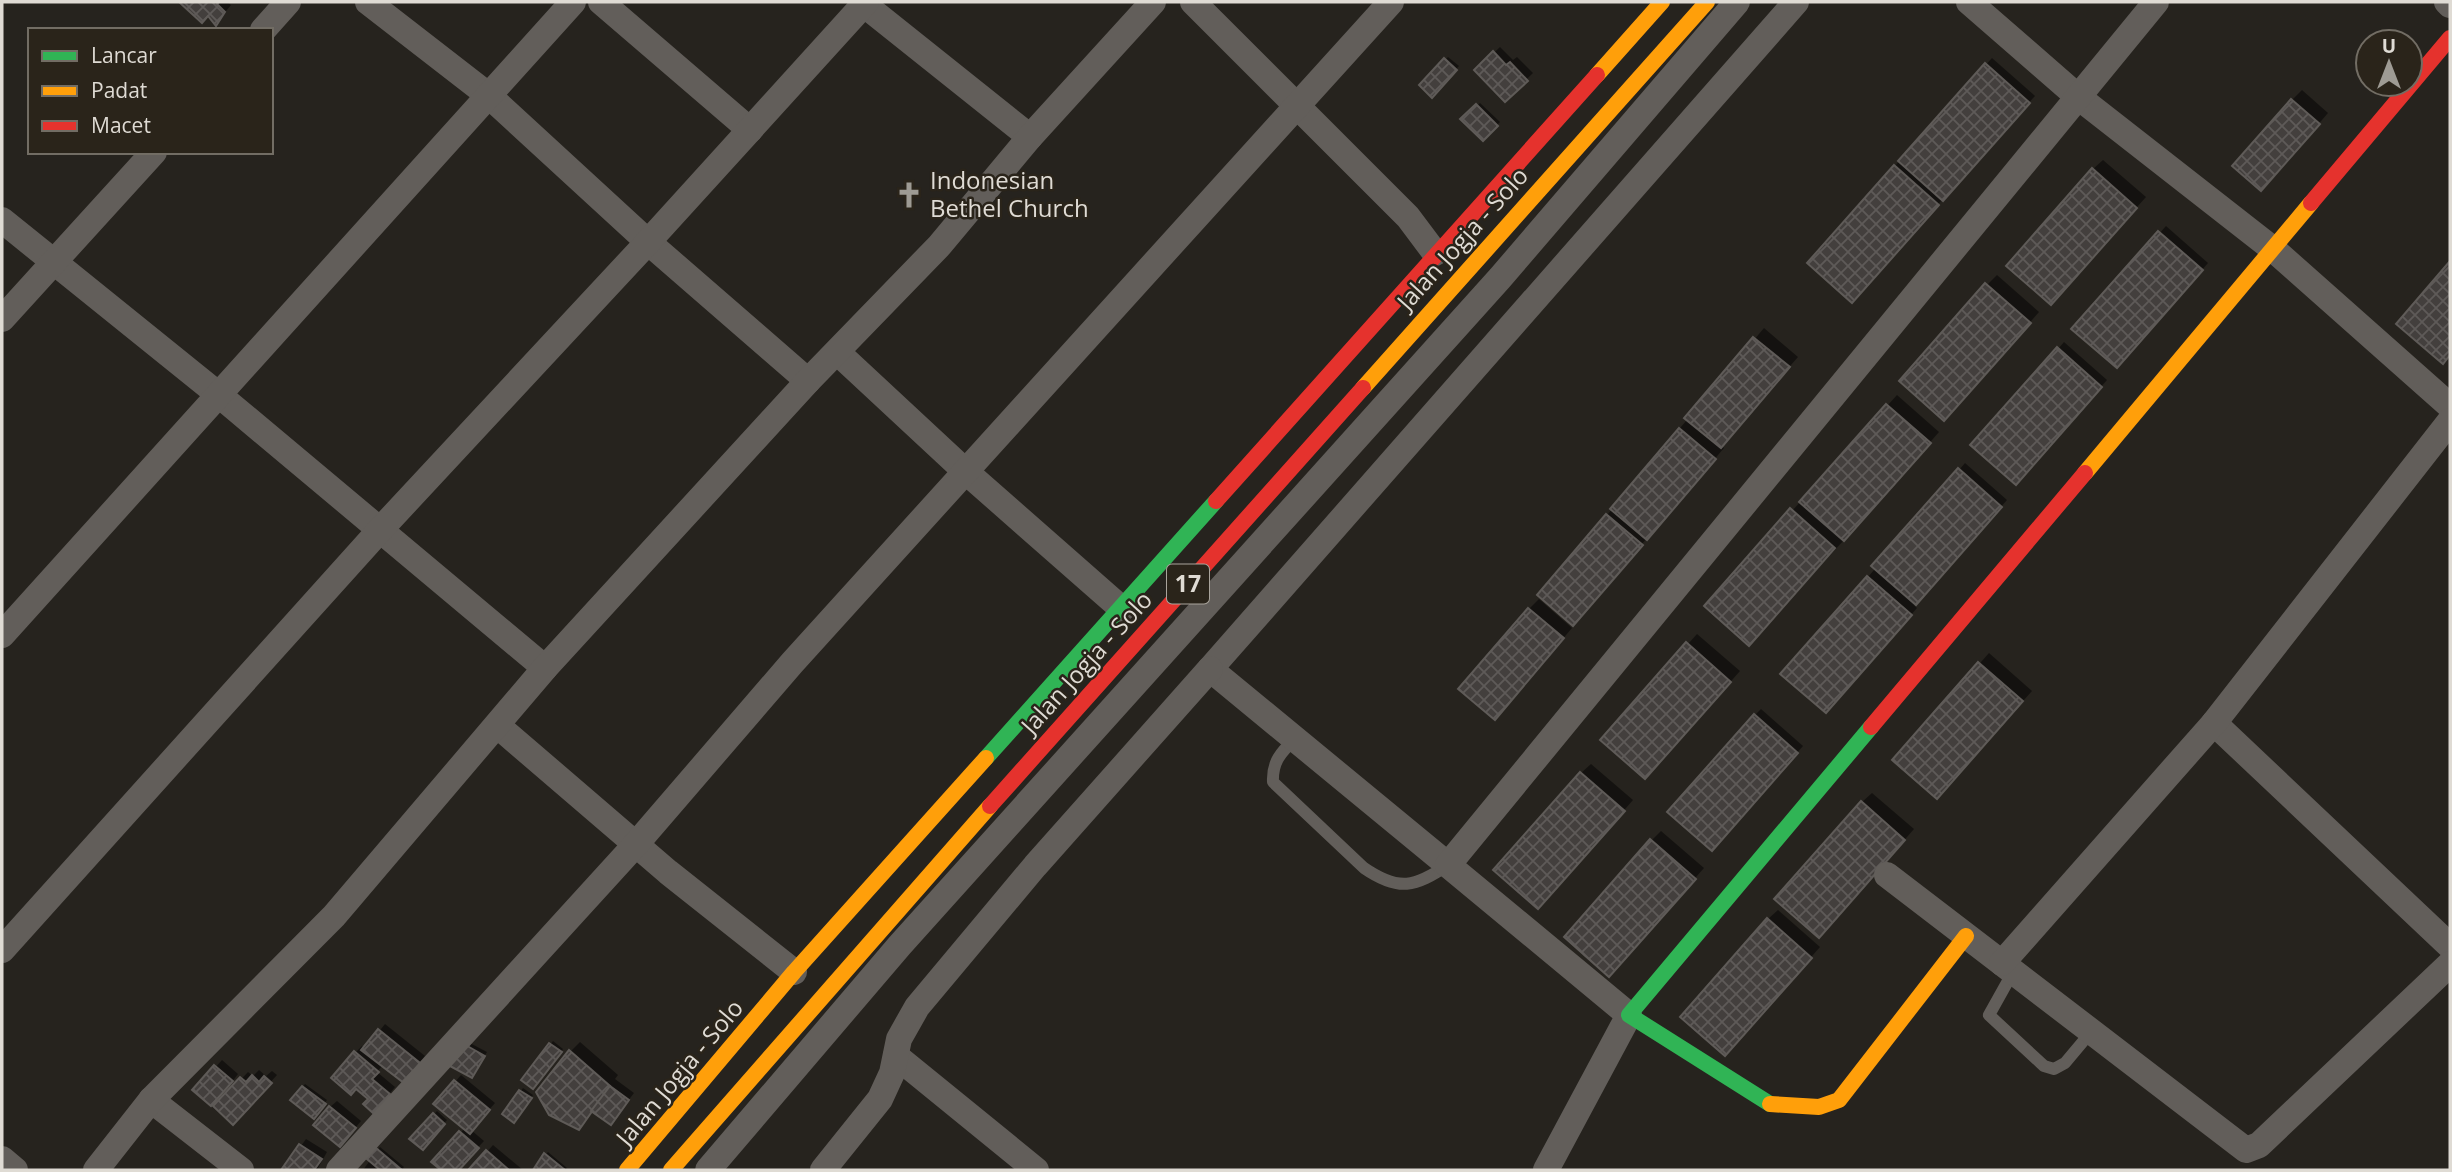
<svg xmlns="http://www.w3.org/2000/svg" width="2452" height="1172" font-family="'Open Sans',sans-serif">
	<defs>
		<pattern id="building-cross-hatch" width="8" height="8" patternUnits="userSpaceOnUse" patternTransform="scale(1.75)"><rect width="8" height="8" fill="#433f3d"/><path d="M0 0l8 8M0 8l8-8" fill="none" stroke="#5e5a58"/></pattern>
	</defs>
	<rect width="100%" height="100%" fill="#26231e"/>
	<g fill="#0007">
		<polygon points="182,2 227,2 231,5 216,23 208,14 202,20"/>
		<polygon points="1500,47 1513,60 1517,57 1533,73 1505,100 1476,70"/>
		<polygon points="1448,57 1459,66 1432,95 1421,85"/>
		<polygon points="1992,58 2035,96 1858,294 1895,166"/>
		<polygon points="2302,90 2328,113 2271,179 2292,100"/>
		<polygon points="1480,103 1500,122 1483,139 1463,119"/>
		<polygon points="2103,160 2146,197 2060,293 2093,169"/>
		<polygon points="2166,226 2208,263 2123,360 2074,329"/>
		<polygon points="1997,275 2039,312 1954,409 1987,285"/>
		<polygon points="1764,328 1798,357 1721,445 1724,448 1583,613 1540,595"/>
		<polygon points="2064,342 2107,380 2022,476 2058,349"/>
		<polygon points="1897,395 1939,432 1854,529 1759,633 1706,606"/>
		<polygon points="1965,463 2007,500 1914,605 1917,608 1832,705 1868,577"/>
		<polygon points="1539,599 1572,628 1504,708 1529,609"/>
		<polygon points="1697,634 1740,671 1655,767 1602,740"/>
		<polygon points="1989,653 2032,691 1946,787 1894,760"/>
		<polygon points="1761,709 1803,746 1718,842 1755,715"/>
		<polygon points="1591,764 1633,800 1548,897 1581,773"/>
		<polygon points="1872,793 1914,829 1829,926 1862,802"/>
		<polygon points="1661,831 1704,868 1619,964 1652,840"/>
		<polygon points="1778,910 1820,947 1735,1043 1768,919"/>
		<polygon points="385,1024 425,1056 410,1075 383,1065 377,1072 395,1087 380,1105 370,1099 356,1052 362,1046 365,1049"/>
		<polygon points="466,1041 487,1052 472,1076"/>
		<polygon points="553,1041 563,1049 536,1085 523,1080"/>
		<polygon points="580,1042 618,1075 615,1079 634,1093 611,1123 594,1111 579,1128 570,1052"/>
		<polygon points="222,1060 238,1074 223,1094 225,1096 248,1072 253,1076 259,1070 266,1076 272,1071 277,1075 233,1123 195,1090"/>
		<polygon points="461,1075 495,1103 471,1130 484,1141 457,1170 444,1170 434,1161 465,1128 436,1104"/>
		<polygon points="305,1084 327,1100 316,1114 292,1100"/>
		<polygon points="523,1088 533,1095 517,1118 505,1114"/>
		<polygon points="337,1101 361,1121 347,1138 330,1107"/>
		<polygon points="437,1111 447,1120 422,1148 412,1139"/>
		<polygon points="306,1139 327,1152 317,1170 284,1170"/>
		<polygon points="493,1145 523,1170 471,1170"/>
		<polygon points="380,1147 404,1167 401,1170 363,1170"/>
		<polygon points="548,1152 567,1168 565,1170 533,1169"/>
	</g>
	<g fill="url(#building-cross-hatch)" stroke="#5f5b58" stroke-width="2">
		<polygon points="179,2 219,2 217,4 225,12 216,26 208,16 202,23"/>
		<polygon points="1493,51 1506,65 1510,62 1528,81 1505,102 1474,70"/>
		<polygon points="1444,58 1457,70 1432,98 1419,85"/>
		<polygon points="1985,63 2030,103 1943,201 1898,161"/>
		<polygon points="2291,99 2320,124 2261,191 2232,166"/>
		<polygon points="1476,104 1498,126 1483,141 1460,119"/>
		<polygon points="1894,165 1939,205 1852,303 1807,263"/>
		<polygon points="2092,168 2137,208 2051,305 2006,266"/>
		<polygon points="2158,231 2203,270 2117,368 2071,329"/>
		<polygon points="2450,261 2450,355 2443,364 2396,324"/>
		<polygon points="1985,283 2031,323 1944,421 1899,381"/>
		<polygon points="1753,337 1790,367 1721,448 1684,418"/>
		<polygon points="2057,347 2102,387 2016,485 1970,445"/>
		<polygon points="1886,404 1931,443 1844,541 1799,502"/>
		<polygon points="1679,428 1716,459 1647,540 1610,509"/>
		<polygon points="1958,468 2002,507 1916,605 1871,566"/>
		<polygon points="1790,508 1835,548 1749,646 1704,606"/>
		<polygon points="1606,514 1643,545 1573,626 1537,595"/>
		<polygon points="1867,576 1912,615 1826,713 1780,674"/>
		<polygon points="1528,608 1564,638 1495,720 1458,689"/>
		<polygon points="1686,642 1731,682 1645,779 1600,740"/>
		<polygon points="1978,662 2023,701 1937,799 1892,760"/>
		<polygon points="1754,714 1798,753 1712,851 1667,812"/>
		<polygon points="1580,772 1625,811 1538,909 1493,870"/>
		<polygon points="1861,801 1905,840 1819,938 1774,899"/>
		<polygon points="1650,839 1696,879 1609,977 1564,937"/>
		<polygon points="1767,918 1812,958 1725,1056 1680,1017"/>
		<polygon points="378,1029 420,1063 404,1083 361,1050"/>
		<polygon points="462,1043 485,1056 472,1078 450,1066"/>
		<polygon points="549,1043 562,1052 533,1089 521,1080"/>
		<polygon points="569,1050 610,1086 579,1130 549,1115 536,1092"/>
		<polygon points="354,1051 379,1072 372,1079 390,1094 373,1113 363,1104 368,1099 356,1089 351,1095 331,1078"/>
		<polygon points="214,1065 233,1081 211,1106 192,1090"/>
		<polygon points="252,1075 259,1082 264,1076 272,1083 233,1125 213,1106 240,1077 246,1082"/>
		<polygon points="454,1080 490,1110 470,1134 433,1104"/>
		<polygon points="302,1086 326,1104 314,1119 290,1100"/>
		<polygon points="610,1086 629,1100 611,1125 591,1111"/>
		<polygon points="519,1090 532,1098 514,1123 502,1114"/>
		<polygon points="329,1106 356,1128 340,1147 313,1125"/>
		<polygon points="433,1113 445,1124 423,1150 409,1139"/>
		<polygon points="459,1131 479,1148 459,1170 441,1170 431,1162"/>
		<polygon points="299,1144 322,1159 314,1170 281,1170"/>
		<polygon points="376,1148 402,1170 380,1170 367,1159"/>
		<polygon points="486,1150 509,1170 468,1170"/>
		<polygon points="544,1153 565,1170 533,1170"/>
	</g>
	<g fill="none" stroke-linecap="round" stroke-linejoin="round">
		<g stroke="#625e5a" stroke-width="12">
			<path d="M1295 739C1281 752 1272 762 1273 782L1364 868C1399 892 1415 887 1448 865"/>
			<polyline points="2013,972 1989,1015 2044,1066 2054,1069 2065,1063 2091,1032"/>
		</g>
		<g stroke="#625e5a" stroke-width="26">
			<polyline points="368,2 488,95 648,242 808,381"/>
			<polyline points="601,2 750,130"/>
			<polyline points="861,2 1030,137"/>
			<polyline points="1193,2 1408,217 1435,253"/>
			<polyline points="1969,2 2077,96 2274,250 2450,406"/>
			<polyline points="2447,2 2450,5"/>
			<polyline points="263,30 288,2"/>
			<polyline points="2,220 219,395 545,668"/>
			<polyline points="2,319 154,152"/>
			<polyline points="837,352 965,471 1122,609"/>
			<polyline points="2,635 573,2"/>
			<polyline points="2214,723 2450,946"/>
			<polyline points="498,726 668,872 794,972"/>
			<polyline points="1448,865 1210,669 1796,2"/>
			<polyline points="1887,875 2246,1150 2259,1145 2450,964"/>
			<polyline points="2,950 379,531 648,242 866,2"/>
			<polyline points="2002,963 2214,723 2450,421"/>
			<polyline points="896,1056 1036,1170"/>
			<polyline points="151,1100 241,1170"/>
			<polyline points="2,1159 15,1170"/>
			<polyline points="96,1170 151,1100 334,916 545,668 808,381 939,246 1030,137 1153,2"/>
			<polyline points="339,1170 637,843 792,663 1391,2"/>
			<polyline points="708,1170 900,945 1500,278 1737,2"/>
			<polyline points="823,1170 880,1099 892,1073 899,1039 917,1007 1035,866 1210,669"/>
			<polyline points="1546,1170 1629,1015 1448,865 2156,2"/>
		</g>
		<g stroke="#30b455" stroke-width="16">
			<polyline points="986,758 1216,501"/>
			<polyline points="1770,1104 1629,1015 1871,727"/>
		</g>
		<g stroke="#ff9f0a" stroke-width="16">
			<polyline points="1597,75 1662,2"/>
			<polyline points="1363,388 1707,2"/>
			<polyline points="2085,473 2311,203"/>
			<polyline points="1770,1104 1819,1107 1839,1100 1966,936"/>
			<polyline points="627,1170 794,972 986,758"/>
			<polyline points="671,1170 990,806"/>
		</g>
		<g stroke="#e5322d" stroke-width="16">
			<polyline points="2311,203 2450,38"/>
			<polyline points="1216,501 1597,75"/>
			<polyline points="1871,727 2085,473"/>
			<polyline points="990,806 1363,388"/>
		</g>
	</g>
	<defs>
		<g id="church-bare" transform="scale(2.1)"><path d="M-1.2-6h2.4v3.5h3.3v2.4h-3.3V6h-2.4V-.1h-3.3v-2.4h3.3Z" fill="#9e9b94" stroke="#2a241a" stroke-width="2.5" paint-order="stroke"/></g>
	</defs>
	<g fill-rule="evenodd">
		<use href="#church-bare" x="909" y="195"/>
	</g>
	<g text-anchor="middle" stroke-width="5" stroke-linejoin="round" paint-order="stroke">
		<rect fill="#2a241a" stroke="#a9a49c" stroke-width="2" x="1167" y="564.5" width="42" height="39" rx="5"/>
		<g font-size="23" font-weight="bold" fill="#dfdbd4">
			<text x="1188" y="592">17</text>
		</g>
		<g font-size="24" fill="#dfdbd4" stroke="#2a241a" text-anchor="start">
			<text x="930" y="189">Indonesian<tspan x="930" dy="28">Bethel Church</tspan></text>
		</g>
		<g font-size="24" fill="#dfdbd4" stroke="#2a241a">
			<text transform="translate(1463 239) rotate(-48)" y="8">Jalan Jogja - Solo</text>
			<text transform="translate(1087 663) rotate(-48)" y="8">Jalan Jogja - Solo</text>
			<text transform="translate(680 1073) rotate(-50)" y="8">Jalan Jogja - Solo</text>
		</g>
	</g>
	<rect width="2452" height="1172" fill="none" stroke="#dfdbd4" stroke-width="7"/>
	<rect x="28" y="28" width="245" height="126" fill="#2a241a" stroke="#726d64" stroke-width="2"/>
	<rect x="42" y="51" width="35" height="10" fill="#30b455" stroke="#726d64" stroke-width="2"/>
	<text x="91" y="63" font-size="21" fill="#dfdbd4">Lancar</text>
	<rect x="42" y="86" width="35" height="10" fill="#ff9f0a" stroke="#726d64" stroke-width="2"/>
	<text x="91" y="98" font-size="21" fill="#dfdbd4">Padat</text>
	<rect x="42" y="121" width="35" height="10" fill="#e5322d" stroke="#726d64" stroke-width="2"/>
	<text x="91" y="133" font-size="21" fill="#dfdbd4">Macet</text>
	<g transform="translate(2389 63)"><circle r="33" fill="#2a241a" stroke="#726d64" stroke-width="2"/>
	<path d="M0-5L12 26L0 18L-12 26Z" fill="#9e9b94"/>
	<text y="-10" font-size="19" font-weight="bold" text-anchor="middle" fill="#dfdbd4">U</text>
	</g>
</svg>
